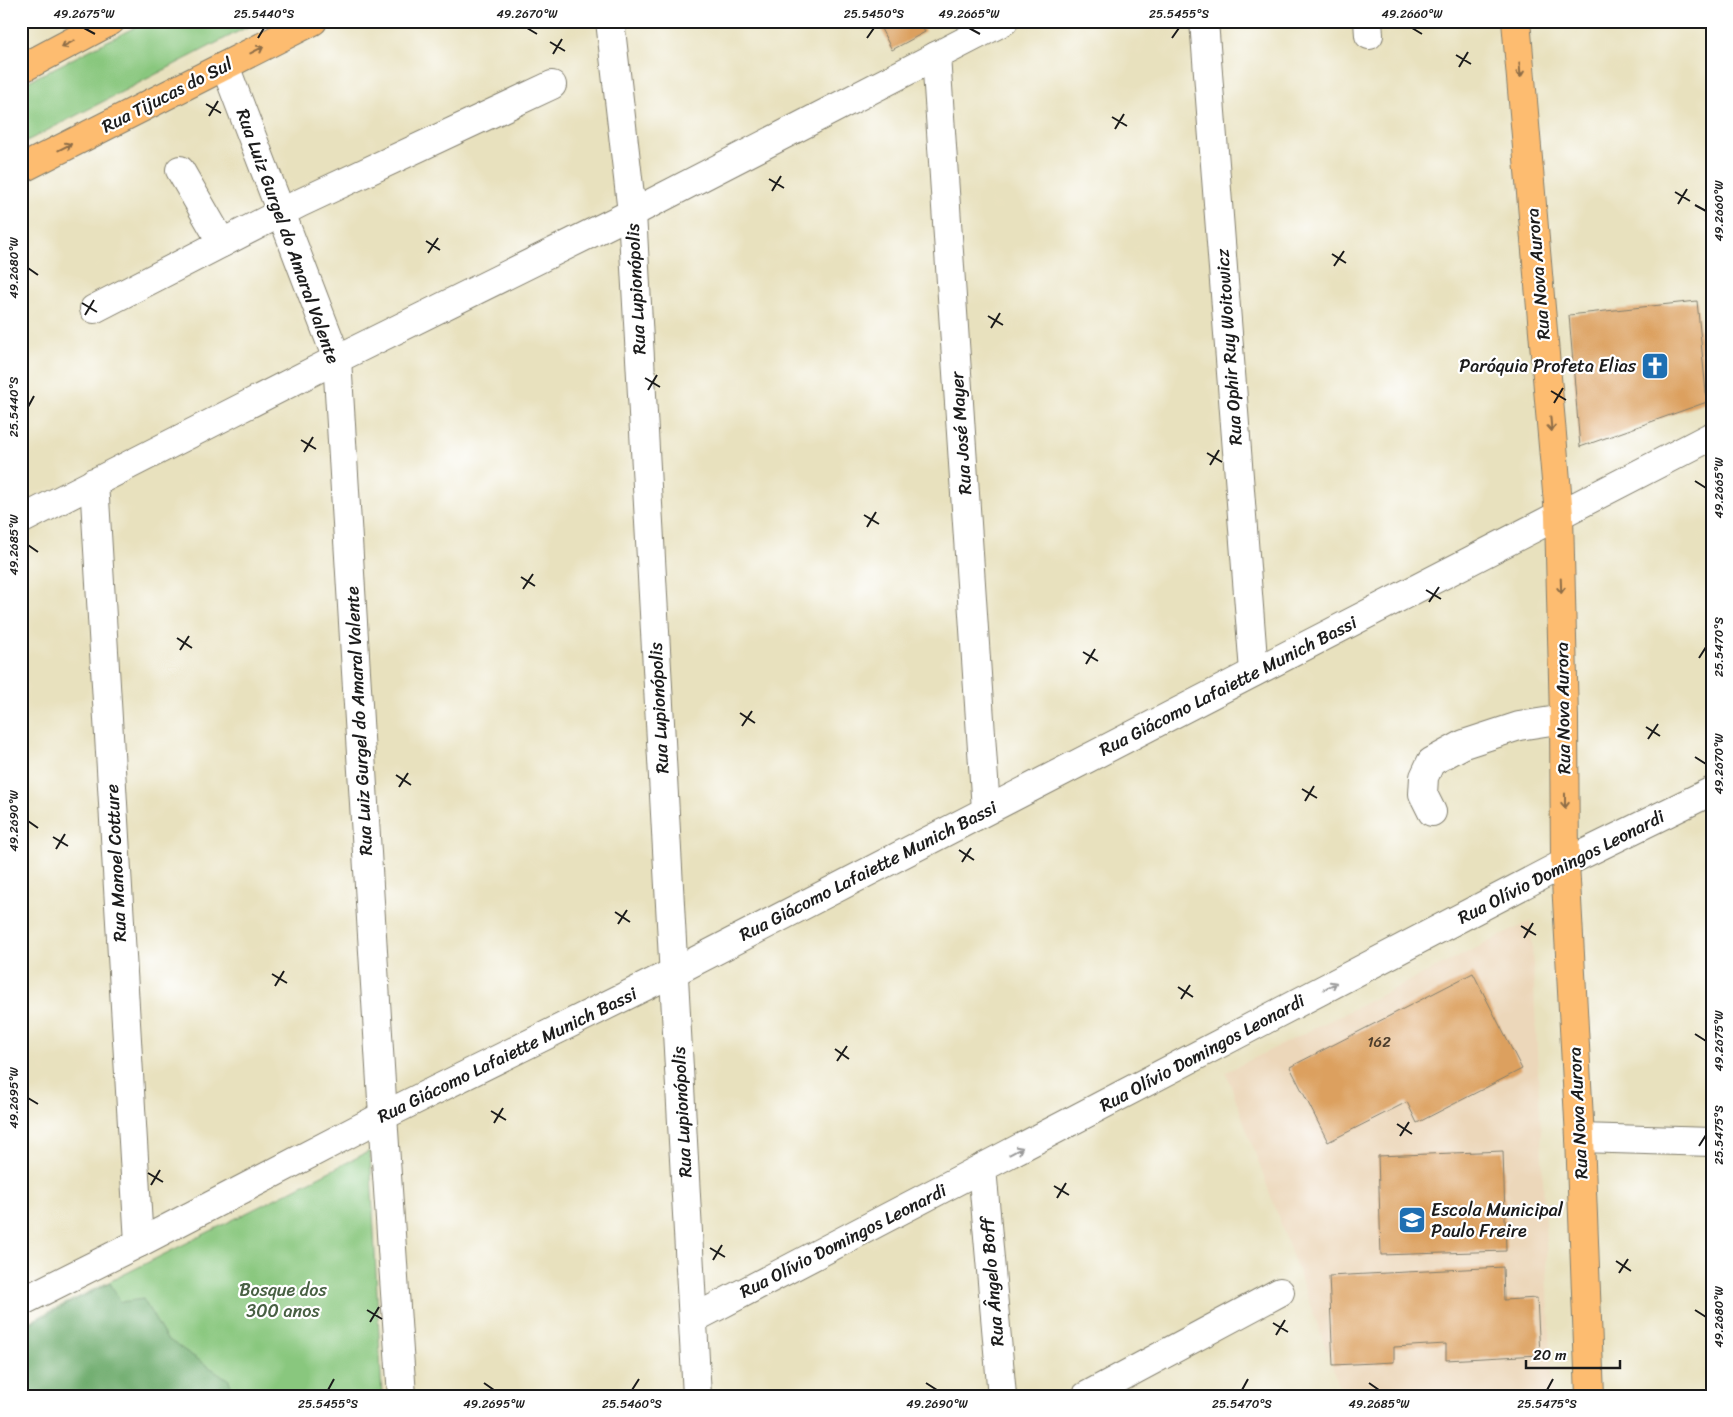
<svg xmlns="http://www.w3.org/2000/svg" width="1733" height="1417" font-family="Sriracha,sans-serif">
	<rect width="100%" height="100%" fill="#fff"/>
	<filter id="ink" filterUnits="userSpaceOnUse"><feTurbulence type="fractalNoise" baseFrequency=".02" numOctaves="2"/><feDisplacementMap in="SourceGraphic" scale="10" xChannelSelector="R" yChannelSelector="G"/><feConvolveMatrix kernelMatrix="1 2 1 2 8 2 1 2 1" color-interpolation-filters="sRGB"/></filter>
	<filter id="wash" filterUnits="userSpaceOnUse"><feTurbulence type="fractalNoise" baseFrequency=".0096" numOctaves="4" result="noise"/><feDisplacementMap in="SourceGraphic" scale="20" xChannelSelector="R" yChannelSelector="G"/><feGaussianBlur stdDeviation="1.12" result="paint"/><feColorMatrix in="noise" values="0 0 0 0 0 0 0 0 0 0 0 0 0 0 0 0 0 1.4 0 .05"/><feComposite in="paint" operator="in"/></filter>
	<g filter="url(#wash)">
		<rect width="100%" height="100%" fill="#e8e1be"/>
		<polygon fill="#ecd7ba" points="1531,921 1553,1396 1343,1396 1226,1072"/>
		<g fill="#89c77e" stroke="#52724d">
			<polygon points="147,21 252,21 253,24 21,144 21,85"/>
			<polygon points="370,1151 382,1396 21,1396 21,1326"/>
		</g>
		<polygon fill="#6eac6d" stroke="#456444" points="110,1283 121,1302 143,1299 166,1338 229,1380 234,1396 21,1396 21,1328"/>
		<g id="blocks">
			<g fill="#dca05e">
				<polygon points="877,21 920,21 925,32 892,50"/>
				<polygon points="1697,301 1707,402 1580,447 1569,315"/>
				<polygon points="1473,973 1522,1069 1417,1123 1407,1102 1328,1142 1290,1067"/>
				<polygon points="1503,1151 1506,1251 1381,1255 1378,1156"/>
				<polygon points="1503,1267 1504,1300 1537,1298 1540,1355 1446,1360 1446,1344 1394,1347 1394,1362 1333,1365 1329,1276"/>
			</g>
		</g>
	</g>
	<g filter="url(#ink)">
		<use href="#blocks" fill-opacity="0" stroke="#827e6d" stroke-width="1"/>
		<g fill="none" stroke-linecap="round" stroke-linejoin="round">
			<g stroke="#827e6d" stroke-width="30">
				<g id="minor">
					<polyline points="610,21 632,213 697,1396"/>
					<polyline points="1204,21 1254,672"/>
					<polyline points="1368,21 1369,35"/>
					<polyline points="936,56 986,810"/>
					<polyline points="225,66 337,359 383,1116 402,1396"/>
					<polyline points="180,170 222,243"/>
					<polyline points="94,309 300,203 552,85"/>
					<polyline points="94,482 139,1243"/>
					<polyline points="21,520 337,359 632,213 1004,21"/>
					<polyline points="1432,812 1423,794 1424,777 1431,762 1464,744 1519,726 1564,719"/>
					<polyline points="1580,1138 1712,1142"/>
					<polyline points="982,1168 1002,1396"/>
					<polyline points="21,1302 139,1243 383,1116 674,972 1712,436"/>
					<polyline points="693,1319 1565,863 1712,791"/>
					<polyline points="1086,1396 1280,1292"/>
				</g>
			</g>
			<g stroke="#827e6d" stroke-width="30">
				<g id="major">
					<polyline points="1516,21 1559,515 1564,719 1565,863 1580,1138 1590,1396"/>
					<polyline points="21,69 111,21"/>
					<polyline points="21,169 313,21"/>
				</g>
			</g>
			<use href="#minor" stroke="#fff" stroke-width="28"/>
			<use href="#major" stroke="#fdbc70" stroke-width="28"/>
		</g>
		<defs><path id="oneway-shaft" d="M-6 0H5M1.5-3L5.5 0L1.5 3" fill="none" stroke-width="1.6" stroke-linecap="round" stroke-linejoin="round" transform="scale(1.25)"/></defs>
		<g stroke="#8c6c46">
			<use href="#oneway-shaft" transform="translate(68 44) rotate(152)"/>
			<use href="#oneway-shaft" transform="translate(257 50) rotate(-27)"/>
			<use href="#oneway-shaft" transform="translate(1520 70) rotate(85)"/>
			<use href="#oneway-shaft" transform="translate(65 147) rotate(-27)"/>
			<use href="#oneway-shaft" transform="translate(1551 424) rotate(85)"/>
			<use href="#oneway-shaft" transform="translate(1561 586) rotate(88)"/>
			<use href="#oneway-shaft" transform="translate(1565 801) rotate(90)"/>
		</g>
		<g stroke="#999">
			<use href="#oneway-shaft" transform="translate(1330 986) rotate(-28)"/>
			<use href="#oneway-shaft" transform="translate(1016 1151) rotate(-28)"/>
		</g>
	</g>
	<path fill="none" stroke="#1c1c1c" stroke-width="2" d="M84 28 95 34M527 28 537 34M969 28 980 34M1412 28 1422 34M258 38 264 28M867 38 874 28M1172 38 1179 28M550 42 565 51M553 54 562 39M1456 55 1471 64M1459 67 1468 52M206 104 221 113M209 116 218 101M1112 117 1127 126M1115 129 1124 114M769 179 784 188M772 191 781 176M1675 192 1690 201M1678 204 1687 189M1695 205 1706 211M426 241 440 250M428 253 438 238M1332 254 1346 263M1334 266 1344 251M28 268 38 275M82 303 97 312M85 315 94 300M988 316 1003 325M991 328 1000 313M645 378 660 387M648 390 657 375M1551 391 1566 400M1554 403 1563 388M28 407 34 396M301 440 316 449M304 452 313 437M1207 453 1222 462M1210 465 1219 450M1695 481 1706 488M864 515 879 524M867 527 876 512M28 545 38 552M521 577 535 586M523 589 533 574M1426 590 1441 599M1429 602 1439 587M177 638 192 648M180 650 189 636M1083 652 1098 661M1699 658 1706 647M1086 664 1095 649M740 713 755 723M742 726 752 711M1646 727 1660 736M1648 739 1658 724M1695 757 1706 764M396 775 411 785M399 787 408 773M1302 789 1317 798M1305 801 1314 786M28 821 38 828M53 837 68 846M56 849 65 834M959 850 974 860M962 862 971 848M615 912 630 922M618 924 627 910M1521 926 1536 935M1524 938 1533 923M272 974 287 983M275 986 284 971M1178 987 1193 997M1181 999 1190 985M1695 1034 1706 1041M835 1049 849 1059M837 1061 847 1046M28 1098 38 1104M491 1111 506 1120M494 1123 503 1108M1397 1124 1412 1134M1400 1136 1409 1122M1699 1146 1706 1135M148 1173 163 1182M151 1185 160 1170M1054 1186 1069 1195M1057 1198 1066 1183M710 1248 725 1257M713 1260 722 1245M1616 1261 1631 1271M1619 1273 1628 1259M367 1310 382 1319M1695 1310 1706 1317M370 1322 379 1307M1273 1323 1288 1332M1276 1335 1285 1320M484 1383 494 1390M926 1383 937 1390M1369 1383 1379 1390M328 1390 334 1379M632 1390 639 1379M1242 1390 1248 1379M1547 1390 1553 1379"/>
	<defs>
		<g id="church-square" transform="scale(1.4375)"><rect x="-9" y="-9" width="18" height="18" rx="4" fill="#1f6fb2" stroke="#fff"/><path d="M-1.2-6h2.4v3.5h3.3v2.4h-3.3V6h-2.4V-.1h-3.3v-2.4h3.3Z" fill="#fff"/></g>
		<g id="school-square" transform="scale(1.4375)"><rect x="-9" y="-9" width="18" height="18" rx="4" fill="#1f6fb2" stroke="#fff"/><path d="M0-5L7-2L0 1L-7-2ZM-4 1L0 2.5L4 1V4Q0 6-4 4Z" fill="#fff"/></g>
	</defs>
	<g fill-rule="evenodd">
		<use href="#church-square" x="1655" y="366"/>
		<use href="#school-square" x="1412" y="1220"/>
	</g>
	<g text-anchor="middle" stroke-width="4.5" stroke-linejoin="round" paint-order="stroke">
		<g font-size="15" fill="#4c3d2c">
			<text x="1379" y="1047">162</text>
		</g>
		<g font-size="18" fill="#1c1c1c" stroke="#fff">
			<text transform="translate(167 95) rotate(-27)" y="6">Rua Tijucas do Sul</text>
			<text transform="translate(288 236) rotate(70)" y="6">Rua Luiz Gurgel do Amaral Valente</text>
			<text transform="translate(1538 274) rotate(-95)" y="6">Rua Nova Aurora</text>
			<text transform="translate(636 289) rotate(-93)" y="6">Rua Lupionópolis</text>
			<text transform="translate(1229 347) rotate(-94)" y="6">Rua Ophir Ruy Woitowicz</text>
			<text transform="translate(961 433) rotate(-94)" y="6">Rua José Mayer</text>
			<text transform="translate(1228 686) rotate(-27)" y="6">Rua Giácomo Lafaiette Munich Bassi</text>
			<text transform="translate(659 708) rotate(-93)" y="6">Rua Lupionópolis</text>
			<text transform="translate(1563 708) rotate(-91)" y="6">Rua Nova Aurora</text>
			<text transform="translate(359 721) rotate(-93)" y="6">Rua Luiz Gurgel do Amaral Valente</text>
			<text transform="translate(116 863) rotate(-93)" y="6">Rua Manoel Cotture</text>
			<text transform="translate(1561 867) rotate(-27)" y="6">Rua Olívio Domingos Leonardi</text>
			<text transform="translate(868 871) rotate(-27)" y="6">Rua Giácomo Lafaiette Munich Bassi</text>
			<text transform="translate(1202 1053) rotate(-28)" y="6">Rua Olívio Domingos Leonardi</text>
			<text transform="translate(507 1055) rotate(-26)" y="6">Rua Giácomo Lafaiette Munich Bassi</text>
			<text transform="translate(682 1112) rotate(-93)" y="6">Rua Lupionópolis</text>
			<text transform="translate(1578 1113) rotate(-93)" y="6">Rua Nova Aurora</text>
			<text transform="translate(843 1241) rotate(-27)" y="6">Rua Olívio Domingos Leonardi</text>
			<text transform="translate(992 1282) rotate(-95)" y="6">Rua Ângelo Boff</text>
		</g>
		<g font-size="18" fill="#1c1c1c" stroke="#fff" text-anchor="end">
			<text x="1636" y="372">Paróquia Profeta Elias</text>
			<text x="1431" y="1216" text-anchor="start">Escola Municipal<tspan x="1431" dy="21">Paulo Freire</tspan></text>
		</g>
		<g font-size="18" fill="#486043" stroke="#fff">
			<text x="283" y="1296">Bosque dos<tspan x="283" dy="21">300 anos</tspan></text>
		</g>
	</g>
	<rect width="1733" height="1417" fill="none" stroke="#fff" stroke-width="55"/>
	<path d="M1526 1360v8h94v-8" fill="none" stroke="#1c1c1c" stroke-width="2.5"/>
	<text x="1533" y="1360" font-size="15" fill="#1c1c1c" stroke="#ffffff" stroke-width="4" paint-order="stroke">20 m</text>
	<rect x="28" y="28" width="1678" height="1362" fill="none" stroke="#1c1c1c" stroke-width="2"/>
	<g font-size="12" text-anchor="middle" fill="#1c1c1c">
		<text x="84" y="18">49.2675°W</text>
		<text x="264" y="18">25.5440°S</text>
		<text x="527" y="18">49.2670°W</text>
		<text x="874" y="18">25.5450°S</text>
		<text x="969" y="18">49.2665°W</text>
		<text x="1179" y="18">25.5455°S</text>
		<text x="1412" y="18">49.2660°W</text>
		<text transform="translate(1719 211) rotate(-90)" y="4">49.2660°W</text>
		<text transform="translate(14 268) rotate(-90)" y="4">49.2680°W</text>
		<text transform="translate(14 407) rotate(-90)" y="4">25.5440°S</text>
		<text transform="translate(1719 488) rotate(-90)" y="4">49.2665°W</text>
		<text transform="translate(14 545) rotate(-90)" y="4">49.2685°W</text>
		<text transform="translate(1719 647) rotate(-90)" y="4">25.5470°S</text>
		<text transform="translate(1719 764) rotate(-90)" y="4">49.2670°W</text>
		<text transform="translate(14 821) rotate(-90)" y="4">49.2690°W</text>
		<text transform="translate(1719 1041) rotate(-90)" y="4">49.2675°W</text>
		<text transform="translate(14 1098) rotate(-90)" y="4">49.2695°W</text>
		<text transform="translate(1719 1135) rotate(-90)" y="4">25.5475°S</text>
		<text transform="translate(1719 1317) rotate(-90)" y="4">49.2680°W</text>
		<text x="328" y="1408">25.5455°S</text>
		<text x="494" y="1408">49.2695°W</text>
		<text x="632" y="1408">25.5460°S</text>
		<text x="937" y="1408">49.2690°W</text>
		<text x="1242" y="1408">25.5470°S</text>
		<text x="1379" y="1408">49.2685°W</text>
		<text x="1547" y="1408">25.5475°S</text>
	</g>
</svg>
